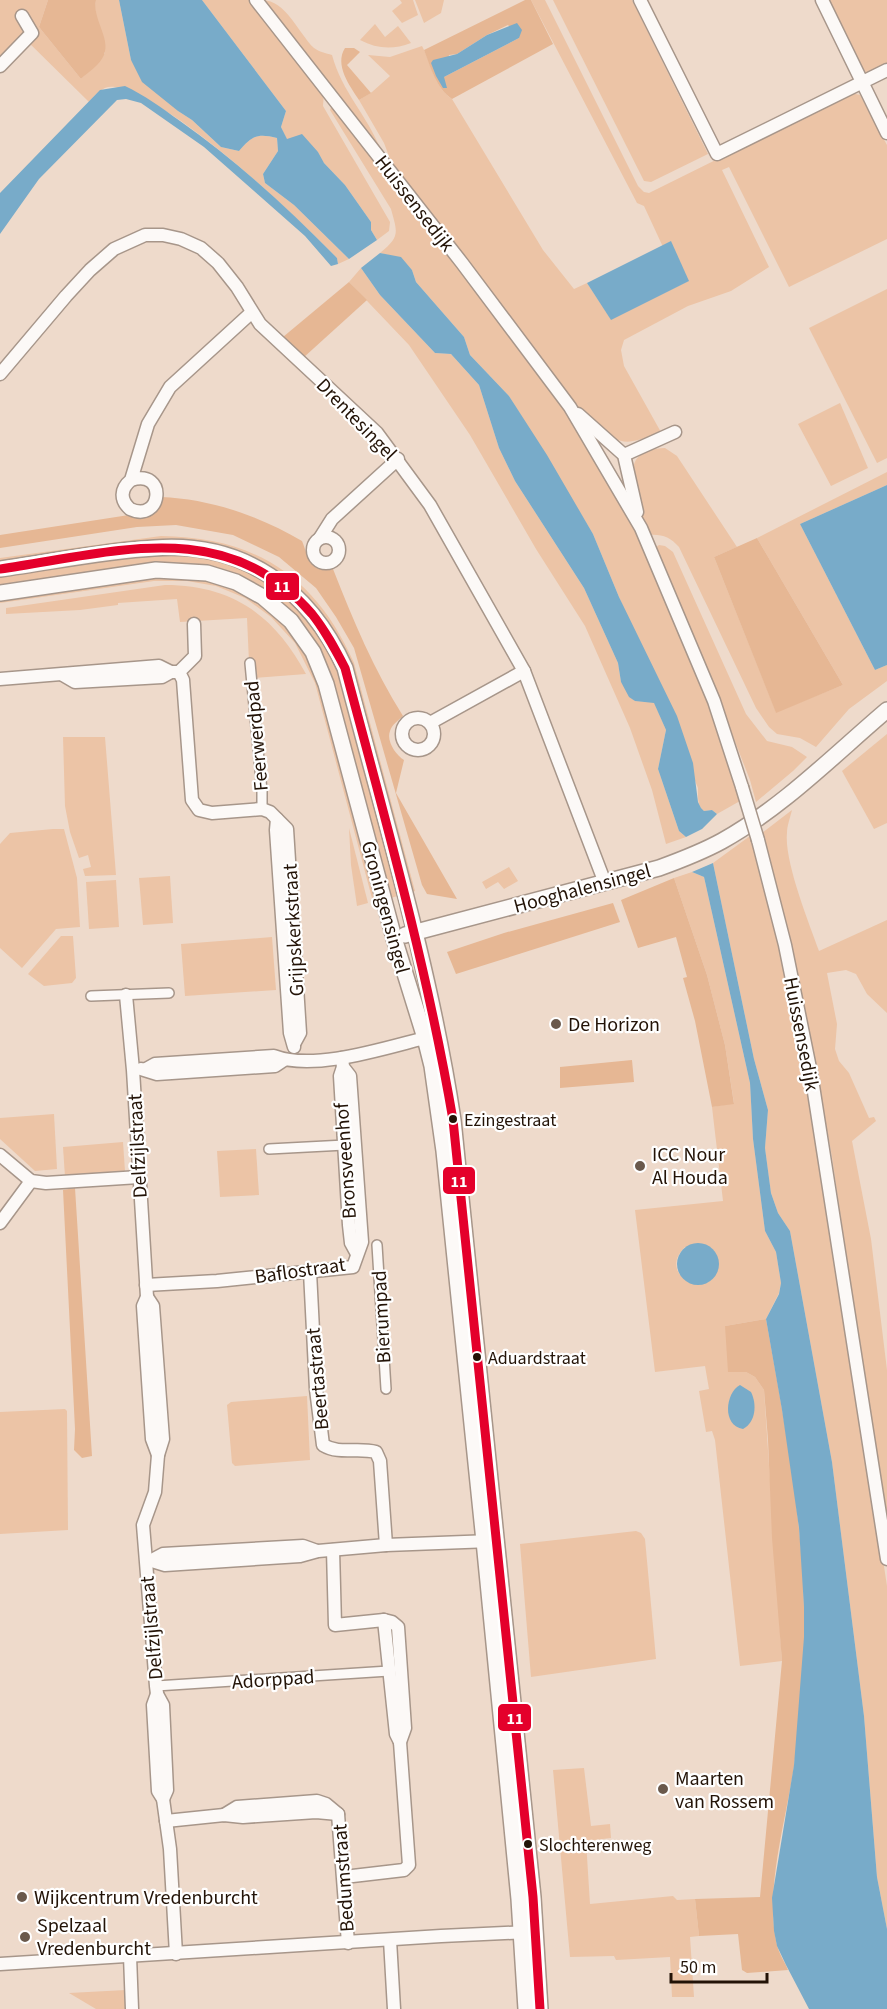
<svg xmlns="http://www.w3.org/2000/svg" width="887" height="2009" font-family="'Source Sans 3',sans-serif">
	<rect width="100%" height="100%" fill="#eedacb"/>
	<g fill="#ecc4a6" fill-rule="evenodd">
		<path d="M0 0H48L39 27 81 79 105 53C104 35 92 18 96 0H119L131 60 178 111 192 120 221 147 239 151C252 136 257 133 277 138L278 151 263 174 265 183 294 205 349 259 338 264 337 258C288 209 237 161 181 121 163 109 137 91 115 87 103 85 96 94 89 102L23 37 0 60Z"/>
		<polygon points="202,0 252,0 324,92 323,106 390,222 389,231 377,240 371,230 371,222 345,185 323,162 318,152 287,140 281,127 286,111"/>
		<path d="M262 0C286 0 299 34 314 48 319 52 326 53 332 55 342 92 367 115 381 150Z"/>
		<polygon points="400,0 413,0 418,15 402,23 392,11 402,3"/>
		<polygon points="415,0 444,0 441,13 424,23"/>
		<path d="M531 0H545L638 186 644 192 649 193 851 93 860 95 887 145V239L789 287 729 167 722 170 769 267 731 291 688 306 624 340 621 350 624 366 662 434C652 435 644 439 633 441 613 446 595 423 580 411L392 164 384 143 359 100 372 92 390 76 368 55 390 57 422 46C432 64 433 86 452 99L543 250 574 289 587 283 611 319 688 281 668 243 663 247 644 206 637 203Z"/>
		<polygon points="553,0 632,0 708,154 651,182 644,181"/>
		<polygon points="828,0 887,0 887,66 869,74 862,70"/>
		<path d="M375 24 385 37 398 26 411 43C393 50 377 49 360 40Z"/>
		<path d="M332 105 501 314 591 449 647 552 708 693 740 801 717 814 712 810 704 811C697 806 698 797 698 788L593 534 509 396 470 355 464 337 416 282 412 270 401 258 380 253C401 236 397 232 391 209L330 110Z"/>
		<polygon points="361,268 380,295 435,353 451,354 479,385 499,448 515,481 584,588 618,663 621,682 635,701 654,702 666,730 658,769 679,831 686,837 666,844 652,790 630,728 585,626 536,549 470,435 428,373 409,345 349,282"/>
		<polygon points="887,289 887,458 877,463 809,328"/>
		<polygon points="840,403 868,468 831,486 798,424"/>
		<path d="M665 448 677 456 737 547 714 557 776 712 843 685 757 538 887 472V485L800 524 875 670 887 665V681L849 709 816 747 800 738 777 734 769 727 756 708 679 547C670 537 662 534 649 535 642 523 640 512 637 498 631 470 627 450 665 448Z"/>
		<path d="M161 536C256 537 316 577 354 663L415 891 410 893 361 710 318 613 208 546 0 565V558Z"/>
		<polygon points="659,545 665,546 673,552 746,714 767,741 792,747 807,757 793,771 756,802 750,780 693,634 655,548"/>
		<polygon points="154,551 231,561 282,588 333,651 401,895 387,899 304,631 208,569 0,588 0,573"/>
		<polygon points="152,574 196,576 236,588 284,620 315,667 379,901 373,902 315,683 295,643 271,617 245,598 233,593 216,586 187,581 154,581 0,603 0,597"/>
		<path d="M165 585C233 585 275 616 306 674L253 678 249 662 247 618 180 622 177 599 118 603V605L80 610 6 614V608Z"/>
		<polygon points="887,734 887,823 874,829 842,771"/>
		<polygon points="63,737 105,737 116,875 85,876 83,869 91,867 88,855 79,858 70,832 65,806"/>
		<path d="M792 810C790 818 787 826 787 833 784 861 809 923 819 951L887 920V1013L867 994 856 974 846 970 827 973 837 1024 835 1049 839 1061 849 1073 869 1118 874 1117 876 1121 852 1141 871 1239 887 1370V1537L832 1157 805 1008 762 833Z"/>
		<polygon points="349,828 368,903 357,906 351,865"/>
		<polygon points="53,829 64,829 77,878 80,927 56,929 22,968 0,948 0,844 10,833"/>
		<polygon points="754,833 793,1001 840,1278 887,1586 887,1929 877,1877 864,1716 832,1462 790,1231 778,1213 771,1193 765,1148 768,1110 754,1059 713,863"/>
		<polygon points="509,867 518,881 504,889 498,882 486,889 482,882"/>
		<path d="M692 872 704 877 750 1083 753 1139 765 1231 776 1252 781 1283 779 1293 766 1319 725 1326 746 1372 755 1377 764 1390 782 1661 740 1666 715 1440 712 1431 706 1432 699 1391 709 1389 705 1366 655 1372 635 1210 723 1201 712 1107 734 1103 725 1045 707 975 674 878ZM685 1247 711 1248C717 1254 720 1262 717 1270 708 1301 656 1275 685 1247Z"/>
		<polygon points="170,876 173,923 143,925 139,878"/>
		<polygon points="116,880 119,927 89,929 86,882"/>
		<polygon points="61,936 73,936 76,978 72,983 44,986 28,974"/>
		<polygon points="272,937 276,990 185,996 181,944"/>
		<polygon points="54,1114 57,1169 35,1171 0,1139 0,1118"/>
		<polygon points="123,1142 125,1171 65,1177 63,1147"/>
		<polygon points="256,1149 259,1195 220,1197 217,1151"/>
		<polygon points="307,1396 310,1460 235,1466 232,1463 227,1405 231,1402"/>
		<polygon points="65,1409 67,1411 68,1530 0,1534 0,1412"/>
		<polygon points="636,1531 641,1533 645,1539 656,1659 531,1677 520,1544"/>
		<polygon points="584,1768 591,1826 610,1824 611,1838 586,1841 590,1904 673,1896 677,1900 695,1899 699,1936 690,1937 694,1997 672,1997 670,1957 616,1960 614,1956 570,1957 553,1770"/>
		<polygon points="126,1990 128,2009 96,2009 69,1993"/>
	</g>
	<g fill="#e6b794" fill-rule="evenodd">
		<path d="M48 0H96C92 19 111 38 104 55 100 65 88 72 81 79L39 27Z"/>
		<path d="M525 0H531L553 44 452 99C436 88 431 68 424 50ZM508 25 519 38 444 77 449 55 457 54 487 35Z"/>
		<path d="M345 48H354L360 52 347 65 371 93 359 100C350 86 334 65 345 48Z"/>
		<polygon points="349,282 367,300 303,358 283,337"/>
		<path d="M161 497C211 499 259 516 302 541 309 558 309 573 333 569 353 620 374 670 403 716 399 720 392 724 390 731 386 741 396 755 404 760L396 793 457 899 427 894 422 885 354 648 336 617 316 588 279 557 233 535 176 525 137 527 0 548V535L129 515C146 523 157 513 161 497Z"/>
		<polygon points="757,538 843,685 776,713 714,557"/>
		<polygon points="674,878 707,975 725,1045 734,1104 712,1107 695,1021 683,978 687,977 676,937 638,948 621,900"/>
		<polygon points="613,903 620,922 456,974 447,952 504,933"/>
		<polygon points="632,1060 634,1082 560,1088 560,1067"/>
		<polygon points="75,1188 92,1456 82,1458 74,1450 75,1429 63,1190"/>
		<path d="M766 1319C783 1414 802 1511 804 1607 806 1660 801 1714 794 1766 786 1821 764 1891 777 1945 779 1954 785 1962 788 1970L747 1973 742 1970 738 1934 699 1936 695 1899 760 1897 782 1661 772 1538 768 1440 764 1390 755 1377 746 1372H728L725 1326Z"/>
	</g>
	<g fill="#78abc9">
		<path d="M119 0H202L286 111 281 127 287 139 302 134 318 152 324 163 345 185 371 222V230L377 240 349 259 294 205 265 183 263 174 278 151 277 138C257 133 252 136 239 151L221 147 192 120 178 111 142 82 131 60Z"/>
		<polygon points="517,23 522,30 519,38 444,77 447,88 443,88 436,76 431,63 433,60 457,54 487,35"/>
		<path d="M125 86C144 95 162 108 180 121 237 161 288 208 337 258L338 264 331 266 305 236 204 147 141 103 126 99 117 100 39 179 0 234V193L100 90Z"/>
		<polygon points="671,241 689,281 611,320 587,283"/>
		<polygon points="380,253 401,257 412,270 416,282 464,337 470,355 509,396 547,455 593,534 619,597 677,716 693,763 698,802 701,808 704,811 712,810 717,814 702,829 686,837 679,831 658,769 666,730 654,703 635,701 629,697 621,682 618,663 584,588 515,481 499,448 479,385 451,354 435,353 380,295 361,268"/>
		<polygon points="887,485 887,665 875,670 800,524"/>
		<polygon points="713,863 754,1059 768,1110 765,1148 771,1193 778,1213 790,1231 832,1462 864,1716 877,1877 887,1929 887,2009 809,2009 786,1965 777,1946 774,1931 772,1898 794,1765 804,1637 804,1607 799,1528 782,1410 766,1319 779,1294 781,1283 776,1252 765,1231 753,1139 750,1083 704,877 692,872"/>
		<circle cx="698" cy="1264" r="21"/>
		<path d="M740 1385 751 1392C757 1404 756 1422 743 1429 722 1426 725 1393 740 1385Z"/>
	</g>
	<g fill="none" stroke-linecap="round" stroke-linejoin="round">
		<g stroke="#a7968a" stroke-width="12">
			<g id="pedestrian">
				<polyline points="250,663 262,791 262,809"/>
				<polyline points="91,996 169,993"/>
				<polyline points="269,1149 345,1145"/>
				<polyline points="377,1245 386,1389"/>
				<polyline points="156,1686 389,1671"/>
			</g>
		</g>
		<g stroke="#a7968a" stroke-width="15">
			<g id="minor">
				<polyline points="256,0 462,263 570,407 641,528 714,701 742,787"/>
				<polyline points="640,0 717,154 887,70"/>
				<polyline points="822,0 887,133"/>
				<polyline points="0,66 32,33 22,16"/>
				<polyline points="0,374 66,296 90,270 114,249 145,235 163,235 181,239 201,248 218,263 237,287 260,324 377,433 430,505 524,671 605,883"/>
				<polyline points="578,414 624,455 637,512"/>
				<polyline points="624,455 675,432"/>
				<path d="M131 480C168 468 162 524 130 509 120 500 120 489 131 480L148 424 170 387 251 313"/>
				<circle cx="326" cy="550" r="13"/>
				<polyline points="320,538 332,519 398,459"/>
				<polyline points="194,624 195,656 179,672 183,680 192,800 199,810 212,813 262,809 270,812 287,829 300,1033 294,1044"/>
				<polyline points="63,675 75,682 162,677 171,672"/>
				<polyline points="0,679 159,666 171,672 179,672"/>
				<circle cx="418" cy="734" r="16"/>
				<polyline points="430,723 524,671"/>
				<polyline points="277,819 276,830 290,1033 294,1047"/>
				<polyline points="758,840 785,945 811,1073 887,1559"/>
				<polyline points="126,995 133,1070 147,1297 143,1306 152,1439 158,1455"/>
				<polyline points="343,1067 340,1076 349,1225 351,1243 357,1254"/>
				<polyline points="141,1069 157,1074 275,1066 284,1060"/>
				<path d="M146 1069 155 1064 274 1056C316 1072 390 1046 433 1036"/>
				<polyline points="0,1155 31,1181 46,1183 139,1177"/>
				<polyline points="0,1223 31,1181"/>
				<path d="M310 1272 316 1389 323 1445C340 1455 357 1447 376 1452L380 1461 386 1545"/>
				<polyline points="146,1285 217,1281 353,1267 362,1242 350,1076 343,1067 342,1058"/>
				<polyline points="147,1297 153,1306 163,1439 158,1455 155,1492 143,1525 156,1686 157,1694 163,1705 167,1790 163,1799"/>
				<polyline points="333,1550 335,1625 384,1620 392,1622 398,1627 405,1728 400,1742 409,1865 404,1870 344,1877"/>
				<polyline points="152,1561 165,1565 300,1556 318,1551 386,1545 491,1541"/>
				<polyline points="148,1562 163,1554 303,1546 317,1551"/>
				<polyline points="384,1620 396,1734 400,1742"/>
				<polyline points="157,1694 153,1705 158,1791 163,1799 170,1849 176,1954"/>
				<polyline points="224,1815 237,1807 317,1801 326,1804 338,1814 348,1943"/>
				<polyline points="166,1821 224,1815 243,1817 316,1812 338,1814"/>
				<polyline points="390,1940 394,2009"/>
				<polyline points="130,1956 132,2009"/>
				<polyline points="0,1964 441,1936 528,1932"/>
			</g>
		</g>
		<g stroke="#a7968a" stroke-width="18">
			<g id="tertiary">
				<path d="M0 569C51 562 103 551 154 548 244 541 309 589 345 668 384 818 430 967 453 1120L533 1897 540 2009"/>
				<polyline points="0,593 156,570 207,573 236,582 263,597 291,621 313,652 326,684 394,938 425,1038 432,1066 444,1151 484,1541 519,1899 526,2009"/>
				<path d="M405 935 659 868C681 860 702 852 722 841 783 807 834 755 887 710"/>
			</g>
		</g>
		<use href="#pedestrian" stroke="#fcf9f7" stroke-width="9"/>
		<use href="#minor" stroke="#fcf9f7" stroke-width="12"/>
		<use href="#tertiary" stroke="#fcf9f7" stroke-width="15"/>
		<g stroke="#a7968a" stroke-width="15" stroke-linecap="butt">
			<polyline id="minor-bridge" points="742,787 758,840"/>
		</g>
		<use href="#minor-bridge" stroke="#fcf9f7" stroke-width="12"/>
		<g stroke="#fff" stroke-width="14">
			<path id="bus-1" d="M0 569C111 553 226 514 312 614 325 630 335 649 345 668 385 818 427 967 453 1120L533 1897 540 2009"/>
		</g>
		<use href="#bus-1" stroke="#e4002b" stroke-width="9"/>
	</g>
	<g fill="#6a594c" stroke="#fff" stroke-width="2">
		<circle cx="556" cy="1024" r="6"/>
		<circle cx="640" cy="1166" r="6"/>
		<circle cx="663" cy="1789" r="6"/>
		<circle cx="22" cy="1897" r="6"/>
		<circle cx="25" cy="1937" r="6"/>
	</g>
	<g fill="#231307" stroke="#fff" stroke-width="2">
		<circle cx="453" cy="1119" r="5"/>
		<circle cx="477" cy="1357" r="5"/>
		<circle cx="528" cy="1844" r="5"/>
	</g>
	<g text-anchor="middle" stroke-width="4.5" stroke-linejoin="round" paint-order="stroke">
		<g font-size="18" fill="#231307" stroke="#fff" text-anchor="start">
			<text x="464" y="1126">Ezingestraat</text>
			<text x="488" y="1364">Aduardstraat</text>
			<text x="539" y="1851">Slochterenweg</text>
		</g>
		<g font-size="20" fill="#231307" stroke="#fff">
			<text transform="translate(415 203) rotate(52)" y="7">Huissensedijk</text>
			<text transform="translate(357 419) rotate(46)" y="7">Drentesingel</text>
			<text transform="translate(256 736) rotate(-95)" y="7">Feerwerdpad</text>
			<text transform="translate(582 888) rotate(-15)" y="7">Hooghalensingel</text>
			<text transform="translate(386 907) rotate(75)" y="7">Groningensingel</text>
			<text transform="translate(293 930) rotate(-93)" y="7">Grijpskerkstraat</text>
			<text transform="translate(802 1034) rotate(79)" y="7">Huissensedijk</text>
			<text transform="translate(137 1146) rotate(-93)" y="7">Delfzijlstraat</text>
			<text transform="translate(345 1161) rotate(-94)" y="7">Bronsveenhof</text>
			<text transform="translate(300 1270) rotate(-8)" y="7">Baflostraat</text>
			<text transform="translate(381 1317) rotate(-93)" y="7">Bierumpad</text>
			<text transform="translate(317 1379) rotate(-95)" y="7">Beertastraat</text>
			<text transform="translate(151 1628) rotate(-95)" y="7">Delfzijlstraat</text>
			<text transform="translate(273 1679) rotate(-4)" y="7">Adorppad</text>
			<text transform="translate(343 1878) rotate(-94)" y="7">Bedumstraat</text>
		</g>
		<g font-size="20" fill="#231307" stroke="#fff" text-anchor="start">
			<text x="568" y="1031">De Horizon</text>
			<text x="652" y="1161">ICC Nour<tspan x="652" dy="23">Al Houda</tspan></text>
			<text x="675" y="1785">Maarten<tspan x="675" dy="23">van Rossem</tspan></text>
			<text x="34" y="1904">Wijkcentrum Vredenburcht</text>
			<text x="37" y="1932">Spelzaal<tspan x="37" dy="23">Vredenburcht</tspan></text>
		</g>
	</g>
	<g stroke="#fff" stroke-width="2">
		<rect x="265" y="572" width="35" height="29" rx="6" fill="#e4002b"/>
		<rect x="442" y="1166" width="34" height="29" rx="6" fill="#e4002b"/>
		<rect x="497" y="1703" width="35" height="29" rx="6" fill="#e4002b"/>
	</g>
	<g font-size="16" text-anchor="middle" font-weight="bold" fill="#fff">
		<text x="282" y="592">11</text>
		<text x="459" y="1187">11</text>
		<text x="515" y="1724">11</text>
	</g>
	<path d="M671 1973v9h96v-9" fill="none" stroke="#231307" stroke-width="3"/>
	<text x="680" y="1973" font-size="18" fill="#231307" stroke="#ffffff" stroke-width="4.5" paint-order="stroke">50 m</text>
</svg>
